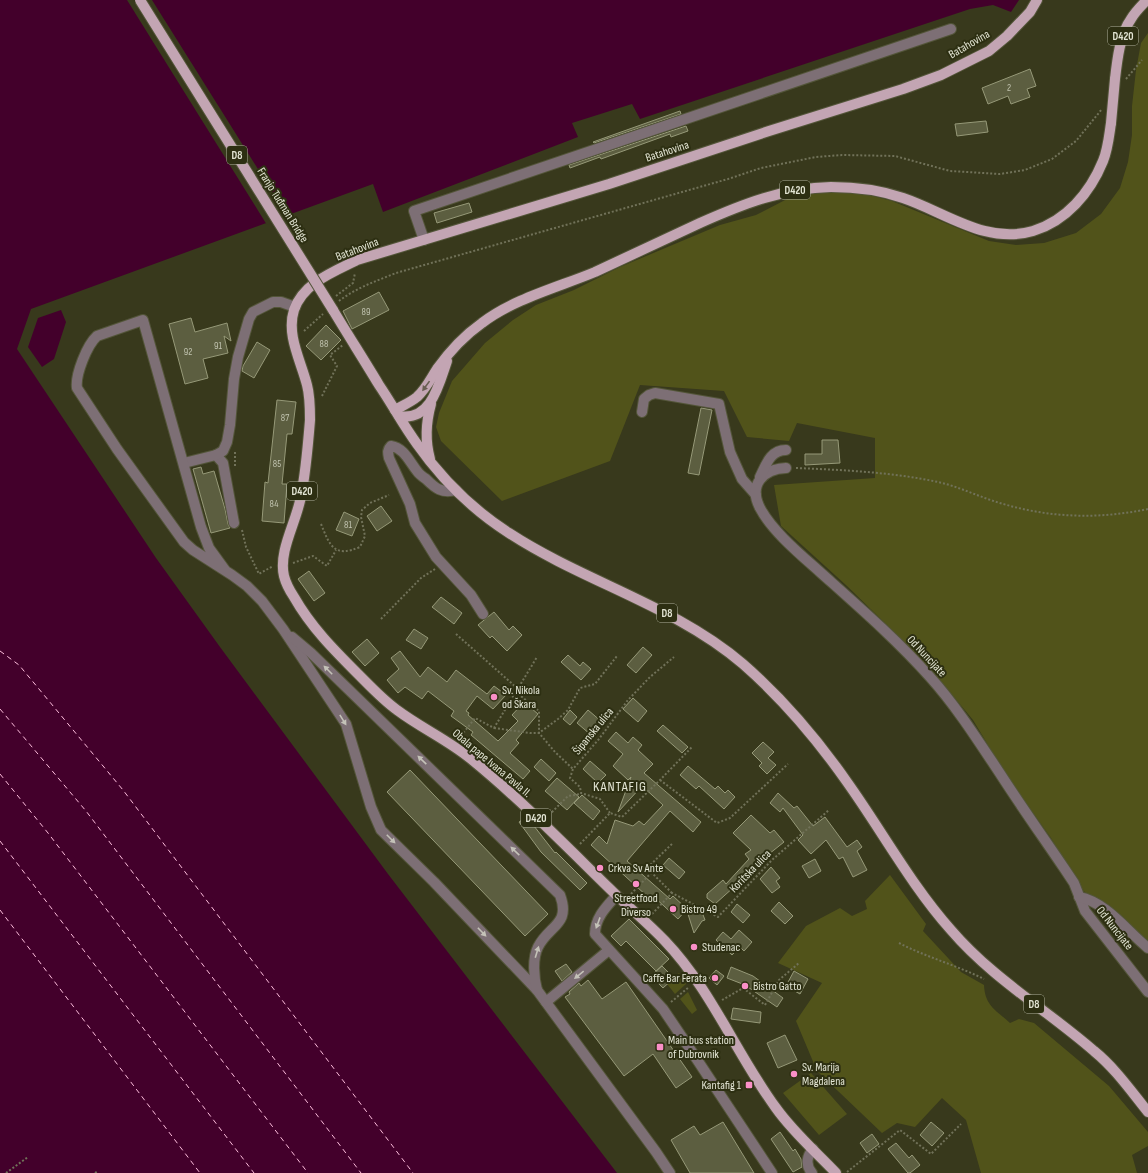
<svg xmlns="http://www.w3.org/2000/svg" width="1148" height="1173" font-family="'Sofia Sans Condensed',sans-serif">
	<rect width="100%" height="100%" fill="#38391c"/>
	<g fill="#51531a">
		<polygon points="1148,33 1148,942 1095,897 1086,893 1080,888 1051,838 1008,778 973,720 934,673 892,630 847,586 781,526 774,485 875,478 875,438 797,423 789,441 747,437 724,391 640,385 610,461 502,501 441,441 436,427 439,413 452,381 485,343 513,320 536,305 574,290 620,267 720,225 756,215 789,198 820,191 854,191 892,201 989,241 1016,245 1044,243 1076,233 1101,214 1120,188 1128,162 1132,135 1132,106 1136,70 1141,43"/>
		<path d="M890 875 926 924 923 931 961 972 984 985C985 1006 996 1010 1010 1023L1019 1019 1034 1023 1109 1086 1148 1132V1146L1132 1155 1137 1173H981L966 1120 942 1098 915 1127 897 1123 882 1133 817 1071 796 1021 822 983 778 963 806 926 840 908 852 916 867 909 865 901Z"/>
		<polygon points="679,973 686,984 675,994 667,984"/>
		<polygon points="688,992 697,1010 692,1014 680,999"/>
		<polygon points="811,1073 847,1114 819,1135 783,1093"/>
	</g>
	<g fill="#43002b">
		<polygon points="0,0 1019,0 1011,12 993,5 970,9 640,119 632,104 572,123 578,137 383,212 373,184 31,309 17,349 156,558 220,647 388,874 617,1173 0,1173"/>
		<polygon points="61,310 66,322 54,359 42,367 28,347 38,318"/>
	</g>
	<polygon fill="#38391c" points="127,0 152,0 288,217 267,225"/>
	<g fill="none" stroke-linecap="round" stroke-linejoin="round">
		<g stroke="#fdbddc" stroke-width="1" stroke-dasharray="5 4" stroke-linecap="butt">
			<polyline points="0,651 19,665 123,790 413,1173"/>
			<polyline points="0,709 86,811 361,1173"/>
			<polyline points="0,774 48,833 308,1173"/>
			<polyline points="0,841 254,1173"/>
			<polyline points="0,910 200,1173"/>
		</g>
	</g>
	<g fill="#5c5e40" stroke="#969978">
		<polygon points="1030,69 1036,86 1027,89 1030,97 1011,104 1008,96 988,104 982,88"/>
		<polygon points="680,111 681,114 594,143 593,142"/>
		<polygon points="986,121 988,132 957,136 955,124"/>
		<polygon points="686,126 688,131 671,137 670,134 601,159 600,157 570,168 569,165"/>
		<polygon points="469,203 472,212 437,223 434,213"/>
		<polygon points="379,292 389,310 352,329 343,311"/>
		<polygon points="191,318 195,332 227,323 231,341 224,336 228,353 203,359 208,378 185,384 169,324"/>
		<polygon points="326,325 341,340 321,360 306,346"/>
		<polygon points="257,342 270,350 254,378 242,371 243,366"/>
		<polygon points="277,400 296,402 292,434 287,434 282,484 287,484 284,523 262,521 265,482 268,483"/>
		<polygon points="701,408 712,410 699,475 688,473"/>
		<polygon points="822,440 838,440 840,463 805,465 805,454 822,454"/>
		<polygon points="201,467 203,474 214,471 225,509 228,524 230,528 211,533 193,469"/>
		<polygon points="381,506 392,521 377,531 367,516"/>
		<polygon points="344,512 359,519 352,536 336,530"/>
		<polygon points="309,571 325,593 314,601 298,579"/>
		<polygon points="441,597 462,613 454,624 432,607"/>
		<polygon points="494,612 509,630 513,626 522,635 507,651 492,636 490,638 478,625"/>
		<polygon points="414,629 428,638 421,649 406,640"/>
		<polygon points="367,639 379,653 365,666 352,652"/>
		<polygon points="643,647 652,655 636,673 627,665"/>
		<polygon points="400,651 420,677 428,667 447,682 456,670 487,694 494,686 506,695 493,709 477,696 466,711 469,713 468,715 498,741 518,721 512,715 524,702 538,714 516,740 519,743 510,753 530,771 523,779 471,735 473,732 451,716 454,711 428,691 422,699 405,687 398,693 387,680 399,669 391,658"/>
		<polygon points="568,655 580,666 583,662 591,669 581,680 561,662"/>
		<polygon points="633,698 647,711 638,722 623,709"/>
		<polygon points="570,710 577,717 570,725 563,719"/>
		<polygon points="588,710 602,722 591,735 577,723"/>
		<polygon points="663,725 688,747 682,753 657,731"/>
		<polygon points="616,732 628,743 633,737 642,745 638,750 653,764 644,773 701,822 693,832 670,811 627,861 670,899 673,896 687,909 678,919 651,894 648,897 591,845 599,836 607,844 615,820 633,826 639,821 644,825 663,805 642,786 618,812 631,777 628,780 613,766 623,754 608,741"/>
		<polygon points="763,742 774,752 768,758 776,765 767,774 759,766 762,763 752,753"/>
		<polygon points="541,759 556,773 549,781 534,767"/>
		<polygon points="590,761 606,775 598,783 583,769"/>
		<polygon points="688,766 715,789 718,786 725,793 728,790 735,797 724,809 699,786 696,789 680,775"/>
		<polygon points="410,770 548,914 525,936 387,792"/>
		<polygon points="557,778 579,797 567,810 545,791"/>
		<polygon points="778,793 794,808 797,806 813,826 825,817 847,847 857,840 862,847 857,851 867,870 853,877 843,857 839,859 826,840 811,854 798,840 803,835 783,808 780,812 770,803"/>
		<polygon points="582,795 600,811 593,820 574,803"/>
		<polygon points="751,815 770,833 774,830 784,842 764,858 766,861 754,871 753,870 715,904 707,898 707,894 723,880 726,884 749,859 745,854 751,850 733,833"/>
		<polygon points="527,817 555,853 556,852 587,883 580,890 541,852 519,822"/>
		<polygon points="669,858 685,872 679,879 663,865"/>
		<polygon points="815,859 821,871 809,878 802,866"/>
		<polygon points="771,867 780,878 776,881 780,887 772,893 760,879"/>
		<polygon points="779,902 793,916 785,924 771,911"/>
		<polygon points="737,904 750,915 743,923 731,912"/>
		<polygon points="700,907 705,920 702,921 694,933 687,911"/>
		<polygon points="629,919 669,959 656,971 626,941 621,946 611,936"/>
		<polygon points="739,930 752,942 744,951 740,947 732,955 716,940 723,932 731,939"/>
		<polygon points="566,964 572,972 562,981 555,971"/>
		<polygon points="662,966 674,978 663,988 651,976"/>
		<polygon points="731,967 753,976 783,998 777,1007 745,985 727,978"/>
		<polygon points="716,970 724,976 717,985 709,978"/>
		<polygon points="794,971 808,979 800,994 786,986"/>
		<polygon points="588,980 602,999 626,982 692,1077 676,1088 653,1054 624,1076 565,997 570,994 569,992 579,983 581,986"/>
		<polygon points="733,1008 761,1012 760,1023 731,1019"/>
		<polygon points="785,1035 797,1060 778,1068 767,1043"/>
		<polygon points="723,1122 754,1173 690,1173 671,1140 694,1126 700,1135"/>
		<polygon points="931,1122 944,1133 932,1146 920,1135"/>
		<polygon points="780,1132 793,1151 795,1149 801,1159 802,1167 793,1172 771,1139"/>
		<polygon points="872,1134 879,1144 867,1153 860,1143"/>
		<polygon points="896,1143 909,1158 912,1155 920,1165 910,1173 908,1173 888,1149"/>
	</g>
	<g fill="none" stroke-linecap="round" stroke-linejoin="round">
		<g stroke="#535539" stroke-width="12">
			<g id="minor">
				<polyline points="424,240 414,211 951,29"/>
				<polyline points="642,412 644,399 649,395 655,393 719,404 730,452 742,479 756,495"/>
				<polyline points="216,455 223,463 234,523"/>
				<polyline points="184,463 216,455 223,451 227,442 230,425 234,379 238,357 249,319 253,312 273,302 281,302 295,307"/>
				<path d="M786 468C763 469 748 485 760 508 772 531 801 555 820 572 858 606 896 639 930 677 957 707 979 742 1001 775 1021 806 1043 837 1064 868L1074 883 1085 911 1148 992"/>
				<path d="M760 477C766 465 770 450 786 450"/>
				<path d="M456 490C442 494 435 488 426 479 423 477 419 474 417 471 409 461 404 448 391 446 387 450 388 453 389 458L410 504 415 523 436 557 471 595 483 614"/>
				<path d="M225 570 209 548 201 527 143 320 97 336C87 345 75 375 77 388L117 449 184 542 193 550 232 575 247 586 262 601 283 629 346 724 371 807 381 830 434 882 537 990 656 1152 670 1173"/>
				<path d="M292 637 311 653 560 895C571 925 549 925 538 947 532 959 534 978 537 990"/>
				<path d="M616 896C606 907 595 918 595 934L663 1009 688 1046 772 1173"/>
				<path d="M1079 897C1106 902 1127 931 1148 948"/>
				<polyline points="546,1002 609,950"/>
				<path d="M812 1173C805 1165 807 1156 813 1149"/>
			</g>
		</g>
		<g stroke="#535539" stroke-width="12">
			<g id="major">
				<path d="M1115 79C1117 61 1120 34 1131 19 1135 12 1141 6 1147 0"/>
				<path d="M333 310C348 335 364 360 379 385 392 404 403 425 417 444 441 478 473 510 509 533 584 582 674 605 743 664 783 699 817 739 847 782 882 831 911 885 951 930 992 978 1047 1010 1094 1051 1115 1068 1131 1091 1148 1112"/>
				<path d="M395 410C402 406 411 402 417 397 426 389 431 378 437 369 449 352 465 335 482 323 513 299 559 287 595 272 630 256 665 239 700 223 743 204 783 188 831 187 855 187 880 190 903 198 945 212 986 245 1033 231 1066 221 1090 193 1103 161 1108 149 1109 136 1111 123"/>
				<path d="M399 416C431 422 439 384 447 361"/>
				<path d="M430 459C425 441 426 422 431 404"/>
				<path d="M836 1173C816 1152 793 1132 776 1108 737 1055 711 989 665 941 647 922 627 906 609 888 564 844 520 799 471 759 448 740 421 728 397 710 383 700 371 687 358 674 334 650 311 627 294 597 290 591 286 584 284 576 278 551 297 521 301 496 306 471 308 445 310 420 310 408 310 396 307 385 301 361 286 335 294 310 303 283 333 272 357 260L609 184 769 131 903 89 941 75 989 51 1007 36 1030 12 1037 0"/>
			</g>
		</g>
		<g stroke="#717259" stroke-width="2" stroke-dasharray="2 2" stroke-linecap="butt">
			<polyline points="1126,79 1142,60"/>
			<polyline points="336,296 353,283 355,273"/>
			<path d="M339 301C356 288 376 281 396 273L728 179 761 168 816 157 842 155 895 156 950 171 1000 174 1025 170 1052 159 1076 141 1102 109"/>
			<polyline points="304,331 323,314"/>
			<polyline points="322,396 337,366 330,355 343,345"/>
			<polyline points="235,466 235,450"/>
			<path d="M796 468C843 470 891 472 938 482 961 487 983 499 1007 505 1053 518 1101 519 1148 509"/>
			<path d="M321 524C330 546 334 558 360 547L365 536 361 517 362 510 370 503 389 495"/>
			<polyline points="242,530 246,547 259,574 273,566"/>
			<polyline points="293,563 313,556 327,566 336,550"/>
			<polyline points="381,619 421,578 435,569"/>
			<polyline points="456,634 517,688"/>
			<polyline points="515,691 539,711 539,733 555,752 573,769"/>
			<polyline points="494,728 530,733 539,733 558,719 568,710 580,688 595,684 617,656"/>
			<polyline points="461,736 475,718 494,728 537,657"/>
			<polyline points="660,780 717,823 730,818 788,764"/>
			<polyline points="610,813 600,799 581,793 580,787 570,778 573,769 599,739 628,700 650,677 674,657"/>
			<polyline points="549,815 568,796 581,794"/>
			<polyline points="580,844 610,813 622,817 660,780 692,747"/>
			<polyline points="672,893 647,868 673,843"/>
			<polyline points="631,894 652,872"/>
			<polyline points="652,914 672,893 718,917 772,860 829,810"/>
			<path d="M899 943C926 957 956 965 984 979"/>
			<polyline points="722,1000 743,988 765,1005 779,980 799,963"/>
			<polyline points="671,1002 689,987"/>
			<polyline points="847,1172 900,1130 931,1154 961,1124"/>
			<polyline points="6,1173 28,1157"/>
			<polyline points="95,1173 98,1171"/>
		</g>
		<use href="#minor" stroke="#7d6f75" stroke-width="10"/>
		<use href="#major" stroke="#c3a5b3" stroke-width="10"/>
		<g stroke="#535539" stroke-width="12" stroke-linecap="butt">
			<g id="major-bridge">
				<polyline points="140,0 333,310"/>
				<polyline points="1111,123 1115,79"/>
			</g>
		</g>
		<use href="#major-bridge" stroke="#c3a5b3" stroke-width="10"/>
	</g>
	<defs><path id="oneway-solid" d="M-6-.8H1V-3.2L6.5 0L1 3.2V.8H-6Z"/></defs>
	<use fill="#695e52" href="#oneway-solid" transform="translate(426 386) rotate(126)"/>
	<g fill="#c4c2b8">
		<use href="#oneway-solid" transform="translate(328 670) rotate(-135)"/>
		<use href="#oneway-solid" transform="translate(343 720) rotate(58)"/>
		<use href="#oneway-solid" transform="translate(422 760) rotate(-136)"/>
		<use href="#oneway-solid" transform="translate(391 839) rotate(45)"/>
		<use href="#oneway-solid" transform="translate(515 851) rotate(-136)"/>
		<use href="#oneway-solid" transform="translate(598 923) rotate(110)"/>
		<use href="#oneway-solid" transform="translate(482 932) rotate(46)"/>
		<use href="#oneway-solid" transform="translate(537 952) rotate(-73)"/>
		<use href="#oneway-solid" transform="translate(579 975) rotate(141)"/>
	</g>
	<g fill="#fa8fc7" stroke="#2d2f12" stroke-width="1.5">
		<circle cx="494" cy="697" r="4"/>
		<circle cx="600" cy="868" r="4"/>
		<circle cx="636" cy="884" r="4"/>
		<circle cx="673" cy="909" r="4"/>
		<circle cx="694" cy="947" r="4"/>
		<circle cx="715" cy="978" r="4"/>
		<circle cx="745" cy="986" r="4"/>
		<rect x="656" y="1043" width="8" height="8" rx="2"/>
		<circle cx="794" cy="1074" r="4"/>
		<rect x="745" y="1081" width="8" height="8" rx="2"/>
	</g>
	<g text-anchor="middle" stroke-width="4" stroke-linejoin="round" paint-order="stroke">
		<g font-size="10" fill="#c1c3af">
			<text x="1009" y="91">2</text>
			<text x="366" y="315">89</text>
			<text x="324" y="347">88</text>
			<text x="218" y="349">91</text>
			<text x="188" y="355">92</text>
			<text x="285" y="421">87</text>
			<text x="277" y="467">85</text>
			<text x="274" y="507">84</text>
			<text x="348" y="528">81</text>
		</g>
		<g fill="#2d2f12" stroke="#acae9a" stroke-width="1">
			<rect x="1108" y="27" width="30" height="18" rx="3"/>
			<rect x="227" y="146" width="20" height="18" rx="3"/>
			<rect x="780" y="181" width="30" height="18" rx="3"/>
			<rect x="287" y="482" width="30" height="18" rx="3"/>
			<rect x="657" y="604" width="20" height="18" rx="3"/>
			<rect x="521" y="809" width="30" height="18" rx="3"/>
			<rect x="1024" y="995" width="20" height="18" rx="3"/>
		</g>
		<g font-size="11" font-weight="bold" fill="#e3e5d4">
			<text x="1123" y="40">D420</text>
			<text x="237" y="159">D8</text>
			<text x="795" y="194">D420</text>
			<text x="302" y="495">D420</text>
			<text x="667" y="617">D8</text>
			<text x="536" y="822">D420</text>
			<text x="1034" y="1008">D8</text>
		</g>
		<g font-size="12" fill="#e3e5d4" stroke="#2d2f12">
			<text transform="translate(969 44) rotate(-30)" y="4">Batahovina</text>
			<text transform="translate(667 151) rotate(-18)" y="4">Batahovina</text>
			<text transform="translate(283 205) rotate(58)" y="4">Franjo Tuđman Bridge</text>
			<text transform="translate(357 249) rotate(-21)" y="4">Batahovina</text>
			<text transform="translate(927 656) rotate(47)" y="4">Od Nuncijate</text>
			<text transform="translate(593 731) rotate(-51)" y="4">Šipanska ulica</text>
			<text transform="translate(492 763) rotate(40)" y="4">Obala pape Ivana Pavla II.</text>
			<text transform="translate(750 871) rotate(-46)" y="4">Koritska ulica</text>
			<text transform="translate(1115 928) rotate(52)" y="4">Od Nuncijate</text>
		</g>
		<g font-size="12" fill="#e3e5d4" stroke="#2d2f12" text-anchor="start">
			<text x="502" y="694">Sv. Nikola<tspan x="502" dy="14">od Škara</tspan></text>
			<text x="608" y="872">Crkva Sv Ante</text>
			<text x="636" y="902" text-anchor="middle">Streetfood<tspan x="636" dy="14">Diverso</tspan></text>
			<text x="681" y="913">Bistro 49</text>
			<text x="702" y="951">Studenac</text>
			<text x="707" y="982" text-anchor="end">Caffe Bar Ferata</text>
			<text x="753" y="990">Bistro Gatto</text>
			<text x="668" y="1044">Main bus station<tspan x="668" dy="14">of Dubrovnik</tspan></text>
			<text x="802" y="1071">Sv. Marija<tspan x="802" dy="14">Magdalena</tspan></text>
			<text x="741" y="1089" text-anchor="end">Kantafig 1</text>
		</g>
		<g font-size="14" letter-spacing="1" fill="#e3e5d4" stroke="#2d2f12">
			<text x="620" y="791">KANTAFIG</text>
		</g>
	</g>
</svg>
